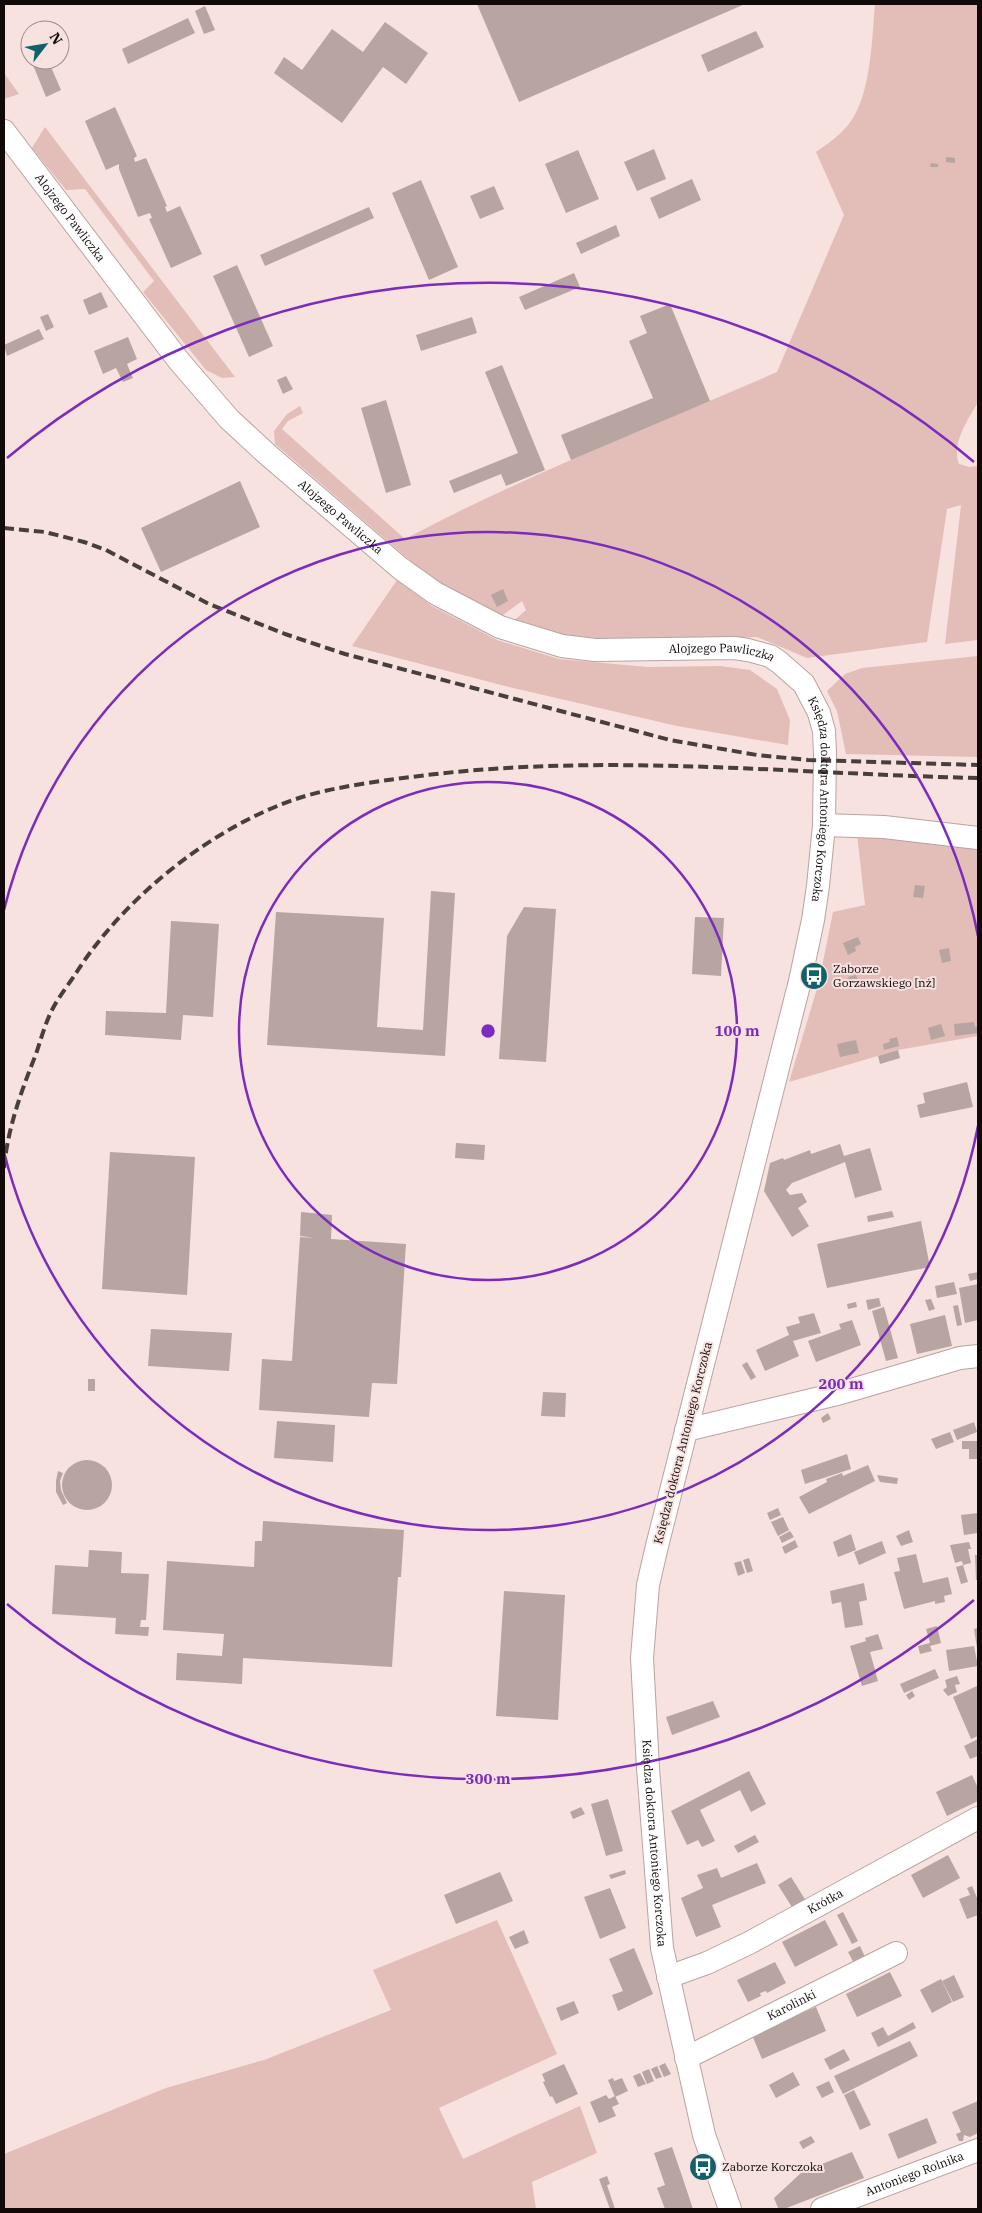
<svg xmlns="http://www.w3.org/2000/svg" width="982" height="2213" font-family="'IBM Plex Serif',serif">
	<rect width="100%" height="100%" fill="#f7e2df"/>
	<g fill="#e3bdb7">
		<path d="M875 4H978V402C968 420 951 443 959 464L969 467 978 466V640L945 644 961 505 947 509 927 642 807 658 757 637 636 641 584 639 536 632 511 623 526 610 522 601 499 618 435 582 275 444 274 431 287 414 300 406 303 413 288 421 282 429 405 539C525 475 652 427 777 372L844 215 816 152C829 143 842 134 851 121 871 93 872 38 875 4Z"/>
		<polygon points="4,73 19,94 4,99"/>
		<polygon points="45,127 235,377 222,378 206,370 143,292 154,281 85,189 66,190 32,148"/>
		<polygon points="397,580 432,606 497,640 559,659 648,667 720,666 750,670 777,689 790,720 788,745 677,726 505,686 352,646"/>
		<polygon points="978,656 978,757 846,754 837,711 827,691 845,674 862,668"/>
		<polygon points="857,834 978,846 978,1036 898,1050 789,1082 819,982 833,912 865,905"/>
		<polygon points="497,1920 557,2054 439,2108 463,2159 580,2106 597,2153 532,2182 536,2209 4,2209 4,2154 166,2088 264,2060 391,2010 373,1970"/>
	</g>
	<g fill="#b8a4a1">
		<polygon points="477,4 745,4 519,102"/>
		<polygon points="205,6 215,30 204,34 195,11"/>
		<polygon points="188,18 195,33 128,64 122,49"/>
		<polygon points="385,22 428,53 406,84 383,67 342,123 274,73 284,57 302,70 332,29 363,52"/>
		<polygon points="756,31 764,47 708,72 701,55"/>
		<polygon points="30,44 30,58 25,47"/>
		<polygon points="31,60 48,60 61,90 46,97"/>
		<polygon points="115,107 137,156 134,158 135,162 146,158 167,206 165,207 167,212 180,206 202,254 171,268 149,219 152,218 150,213 138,217 119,169 119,164 106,170 85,121"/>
		<polygon points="654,149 666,179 637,191 624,162"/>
		<polygon points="578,150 599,199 566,213 545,164"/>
		<polygon points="946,157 955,158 955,163 946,162"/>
		<polygon points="931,163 938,164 938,167 930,167"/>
		<polygon points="692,179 701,200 659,219 650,198"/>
		<polygon points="421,180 458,267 429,280 392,193"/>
		<polygon points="494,186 504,209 480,219 470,196"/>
		<polygon points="369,207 374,218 265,266 260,255"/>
		<polygon points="616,225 620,236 581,254 576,243"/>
		<polygon points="237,265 273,346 249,357 213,276"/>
		<polygon points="574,273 580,287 525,310 519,297"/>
		<polygon points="101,292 108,307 89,315 83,300"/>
		<polygon points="670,304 710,401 571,460 561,435 653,398 629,341 647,333 640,316"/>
		<polygon points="48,314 54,327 46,331 40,317"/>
		<polygon points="472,317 477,333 421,351 416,335"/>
		<polygon points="39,329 44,339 7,356 4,345"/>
		<polygon points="128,337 137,359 127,364 133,378 123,382 116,368 103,374 94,351"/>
		<polygon points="502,365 545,470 506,486 501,474 454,493 449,481 518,453 485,372"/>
		<polygon points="286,376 293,389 283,394 277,380"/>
		<polygon points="386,400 411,485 386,493 361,408"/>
		<polygon points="240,481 260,527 161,572 141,528"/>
		<polygon points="503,589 508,601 497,607 491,595"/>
		<polygon points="915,885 925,886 923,898 913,897"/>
		<polygon points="431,891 455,893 445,1056 267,1045 276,912 384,918 377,1027 423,1030"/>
		<polygon points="524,907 556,909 546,1062 499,1059 507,936"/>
		<polygon points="695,917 724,918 721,976 692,974"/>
		<polygon points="171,921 219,924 213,1017 183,1015 181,1040 105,1035 106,1011 166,1013"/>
		<polygon points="858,937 861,944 855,947 856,951 848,955 843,943"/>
		<polygon points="949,948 951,961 942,963 939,950"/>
		<polygon points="856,975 860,986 852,988 848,977"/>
		<polygon points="974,1022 975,1027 978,1026 978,1033 955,1036 954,1024"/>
		<polygon points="941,1024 945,1036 931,1040 928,1028"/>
		<polygon points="897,1037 899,1046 884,1050 883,1044 890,1042 889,1039"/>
		<polygon points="856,1040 859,1053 840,1057 837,1044"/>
		<polygon points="898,1050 900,1058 880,1064 878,1056"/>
		<polygon points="967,1082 973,1107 920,1118 917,1105 925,1103 923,1093"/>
		<polygon points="456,1143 485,1145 484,1160 455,1158"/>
		<polygon points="840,1144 844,1156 870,1148 882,1190 855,1198 845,1162 792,1183 786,1190 790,1195 802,1193 807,1202 798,1208 809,1226 792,1237 764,1191 770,1163 783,1158 784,1160 810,1150 811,1154"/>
		<polygon points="110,1152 195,1157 187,1295 102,1289"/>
		<polygon points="892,1211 894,1217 868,1222 867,1216"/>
		<polygon points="301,1212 332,1215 331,1239 406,1244 397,1384 372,1383 369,1417 259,1410 262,1359 292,1361 300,1237 315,1238 300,1236"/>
		<polygon points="921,1221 930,1267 827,1288 817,1244"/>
		<polygon points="978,1272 978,1279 970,1281 968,1274"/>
		<polygon points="954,1282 957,1294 937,1298 935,1286"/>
		<polygon points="978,1284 978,1320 965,1323 959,1288"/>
		<polygon points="879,1298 881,1306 868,1310 866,1300"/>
		<polygon points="931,1299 935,1309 929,1311 925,1300"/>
		<polygon points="856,1302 857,1307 848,1309 847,1304"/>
		<polygon points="958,1305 962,1325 957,1326 953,1306"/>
		<polygon points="884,1307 898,1358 886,1361 872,1311"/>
		<polygon points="814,1313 821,1333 793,1341 799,1356 765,1371 756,1350 789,1335 786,1327 800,1323 798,1317"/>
		<polygon points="945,1315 952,1346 917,1354 910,1324"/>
		<polygon points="852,1320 861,1345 816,1362 808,1341 841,1329 839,1324"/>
		<polygon points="151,1329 232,1333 229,1371 148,1366"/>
		<polygon points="747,1362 756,1377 751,1380 742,1365"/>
		<rect x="88" y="1379" width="7" height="12"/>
		<polygon points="543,1392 566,1393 565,1417 541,1416"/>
		<polygon points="828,1413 831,1419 823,1423 821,1418"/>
		<polygon points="277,1421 335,1425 333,1462 274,1458"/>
		<polygon points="974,1422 977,1432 957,1440 953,1430"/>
		<polygon points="950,1432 954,1442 936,1449 931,1439"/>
		<polygon points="962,1441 978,1441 978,1459 969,1459 969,1449 962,1449"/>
		<polygon points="847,1454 851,1469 805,1484 801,1470"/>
		<circle cx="87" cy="1485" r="25"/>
		<polygon points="868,1465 875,1481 809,1514 799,1497 827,1482 826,1479 842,1473 843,1476"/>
		<polygon points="58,1471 63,1473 60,1481 61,1490 67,1503 63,1505 56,1492 56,1481"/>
		<polygon points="877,1475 898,1478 897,1484 880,1482"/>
		<polygon points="778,1508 781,1515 770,1520 767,1513"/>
		<polygon points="978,1513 978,1533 964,1535 961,1515"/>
		<polygon points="783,1517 789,1530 778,1536 771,1522"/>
		<polygon points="263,1521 404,1530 401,1577 398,1577 392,1667 243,1658 242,1684 176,1680 177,1653 222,1656 224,1634 163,1630 167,1561 254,1567 255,1541 262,1541"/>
		<polygon points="909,1530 913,1542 901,1546 896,1536"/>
		<polygon points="790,1531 794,1537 782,1543 779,1537"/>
		<polygon points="851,1534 856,1550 838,1557 833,1542"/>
		<polygon points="795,1540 798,1547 785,1554 782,1547"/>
		<polygon points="882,1541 886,1553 859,1565 854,1552"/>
		<polygon points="969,1542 971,1549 968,1549 971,1563 963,1565 962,1561 955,1563 950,1545"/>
		<polygon points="89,1550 122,1552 121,1573 149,1574 146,1620 141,1620 140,1627 149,1627 148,1636 115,1634 116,1618 52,1614 55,1565 88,1567"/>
		<polygon points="916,1554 923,1583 948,1577 952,1594 944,1596 945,1602 935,1604 935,1601 904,1609 894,1572 900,1571 897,1558"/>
		<polygon points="975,1555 978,1555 978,1580 976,1580"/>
		<polygon points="749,1558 753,1571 747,1573 743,1560"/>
		<polygon points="741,1561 745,1573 738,1576 734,1563"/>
		<polygon points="963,1565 968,1582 961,1584 956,1567"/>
		<polygon points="864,1583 867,1600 859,1602 863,1625 845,1628 841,1602 832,1604 830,1591"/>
		<polygon points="504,1591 565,1595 558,1720 496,1716"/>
		<polygon points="937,1626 941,1643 930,1646 932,1651 920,1654 918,1646 930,1643 926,1629"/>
		<polygon points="978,1628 978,1648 977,1648 974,1629"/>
		<polygon points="878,1634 883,1649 870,1652 878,1681 862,1686 850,1646 866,1641 865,1638"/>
		<polygon points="974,1646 978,1666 949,1671 946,1650"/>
		<polygon points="935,1669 939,1678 904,1693 900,1684"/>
		<polygon points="957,1676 960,1684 955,1685 957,1692 948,1696 943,1690 947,1687 945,1680"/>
		<polygon points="977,1686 978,1736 971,1739 953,1697"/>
		<polygon points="912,1691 915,1696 909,1700 906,1695"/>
		<polygon points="713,1701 720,1717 672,1735 666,1717"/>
		<polygon points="978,1739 978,1756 970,1759 964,1746"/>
		<polygon points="749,1771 766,1804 751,1812 740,1790 700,1810 715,1841 702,1847 698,1840 687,1845 671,1811"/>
		<polygon points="972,1775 978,1788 978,1801 947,1816 936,1792"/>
		<polygon points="608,1799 623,1851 606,1856 591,1804"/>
		<polygon points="581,1807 585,1814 573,1819 570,1812"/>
		<polygon points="755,1835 759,1842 738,1853 734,1846"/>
		<polygon points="948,1855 960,1878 923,1898 911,1875"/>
		<polygon points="757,1863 766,1883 712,1905 721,1927 696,1937 681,1898 703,1888 697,1875 717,1868 721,1878"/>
		<polygon points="625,1870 626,1874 611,1879 609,1875"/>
		<polygon points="500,1872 513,1901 456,1924 444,1895"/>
		<polygon points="791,1877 808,1904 795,1912 778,1885"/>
		<polygon points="972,1886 978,1900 978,1915 967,1919 959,1899 970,1895 967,1888"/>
		<polygon points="610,1888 626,1928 600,1939 584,1897"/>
		<polygon points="843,1912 858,1941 852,1944 837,1915"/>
		<polygon points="825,1920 838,1945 795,1967 782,1942"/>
		<polygon points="524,1930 529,1943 515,1949 509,1937"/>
		<polygon points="860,1946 866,1959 855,1965 848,1952"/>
		<polygon points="634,1948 653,1994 618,2011 612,1995 623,1991 609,1959"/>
		<polygon points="775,1962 786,1983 767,1993 766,1991 760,1993 761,1996 748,2002 737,1980"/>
		<polygon points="890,1972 902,1996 857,2017 846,1994"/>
		<polygon points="954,1975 964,1997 953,2002 942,1981"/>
		<polygon points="941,1979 952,2002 932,2013 920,1990"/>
		<polygon points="574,2001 579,2013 561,2021 556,2008"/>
		<polygon points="816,2007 826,2031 762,2059 752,2035"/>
		<polygon points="913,2022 916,2028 878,2047 871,2033 883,2027 888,2036"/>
		<polygon points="910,2041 918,2056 843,2094 834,2076"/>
		<polygon points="844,2049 850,2060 830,2070 824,2059"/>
		<polygon points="665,2063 671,2074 664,2077 659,2066"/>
		<polygon points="564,2064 578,2094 556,2104 552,2096 550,2097 543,2082 545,2081 542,2074"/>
		<polygon points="657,2066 662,2077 656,2079 651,2069"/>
		<polygon points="649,2069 654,2081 647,2084 642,2072"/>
		<polygon points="793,2072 800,2085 776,2098 769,2085"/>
		<polygon points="640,2073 646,2084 638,2087 633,2076"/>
		<polygon points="613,2078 614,2081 622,2078 628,2091 615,2097 608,2080"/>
		<polygon points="829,2081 834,2092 822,2098 816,2087"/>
		<polygon points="854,2090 871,2125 860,2130 844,2095"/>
		<polygon points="606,2095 609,2099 615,2096 619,2104 612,2107 616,2116 599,2123 590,2102"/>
		<polygon points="978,2101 978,2133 970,2137 964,2135 963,2141 959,2141 956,2134 961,2132 952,2112"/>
		<polygon points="927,2118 937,2143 898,2159 888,2134"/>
		<polygon points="811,2136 815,2142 803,2149 799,2142"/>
		<polygon points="672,2147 682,2176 693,2209 665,2209 657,2188 665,2185 654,2153"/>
		<polygon points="852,2152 864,2178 784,2209 778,2208 774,2198 802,2172"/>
		<polygon points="607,2176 610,2184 607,2185 615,2209 610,2209 599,2179"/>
	</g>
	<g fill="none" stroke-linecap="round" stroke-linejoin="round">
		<g stroke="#b8a4a1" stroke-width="24">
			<g id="minor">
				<path id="s1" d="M4 131 179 361 229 419 268 455 400 568 435 593 500 627 562 646 595 650 734 648 748 650 770 656 779 662 804 684 819 713 824 731 825 753 824 825 818 886 813 920 800 981 657 1546 648 1585 642 1658 648 1768 662 1948 704 2135 730 2209"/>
				<polyline points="824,825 884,827 978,838"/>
				<polyline points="686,1430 841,1393 960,1358 978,1356"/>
				<path id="s2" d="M668 1977 707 1963 749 1943 978 1818"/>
				<path id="s3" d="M686 2058 896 1953"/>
				<path id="s4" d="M822 2209 978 2150"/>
			</g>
		</g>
		<use href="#minor" stroke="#fff" stroke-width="22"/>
		<g stroke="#483e3c" stroke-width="4" stroke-dasharray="10 5" stroke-linecap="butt">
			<polyline points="4,528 45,532 84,542 106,550 209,604 285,634 345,654 670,740 757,755 808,760 978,765"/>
			<path d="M4 1168C8 1127 21 1092 36 1054 41 1039 45 1024 52 1010 59 996 70 983 78 970 127 895 214 826 299 798 336 786 388 780 427 775 611 753 794 774 978 778"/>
		</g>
	</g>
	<g fill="none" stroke="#7b2cbf" stroke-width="2.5">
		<circle cx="488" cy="1031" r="249"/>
		<path d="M978 1126A499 499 0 0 1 4 1152M4 910A499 499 0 0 1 978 936"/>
		<path d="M974 1600A748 748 0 0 1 7 1604M7 458A748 748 0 0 1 974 462"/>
	</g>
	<defs>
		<g id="bus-disc" transform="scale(1.4375)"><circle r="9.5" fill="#12616a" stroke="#f7e2df"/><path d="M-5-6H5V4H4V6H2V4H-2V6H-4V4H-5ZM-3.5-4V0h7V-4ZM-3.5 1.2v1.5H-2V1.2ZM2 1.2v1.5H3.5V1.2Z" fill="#fff"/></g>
	</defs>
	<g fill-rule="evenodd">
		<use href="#bus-disc" x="814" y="976"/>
		<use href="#bus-disc" x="703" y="2167"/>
	</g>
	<g text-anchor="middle" stroke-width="4" stroke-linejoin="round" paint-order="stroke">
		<g font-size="12" fill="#110a09" stroke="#f7e2df">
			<text dy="4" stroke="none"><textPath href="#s1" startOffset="109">Alojzego Pawliczka</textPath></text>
			<text dy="4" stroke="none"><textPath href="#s1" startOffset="514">Alojzego Pawliczka</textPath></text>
			<text dy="4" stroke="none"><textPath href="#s1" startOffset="934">Alojzego Pawliczka</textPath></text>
			<text dy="4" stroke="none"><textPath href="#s1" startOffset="1146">Księdza doktora Antoniego Korczoka</textPath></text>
			<text transform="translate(683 1443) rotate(-76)" y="4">Księdza doktora Antoniego Korczoka</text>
			<text dy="4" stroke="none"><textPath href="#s1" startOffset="2212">Księdza doktora Antoniego Korczoka</textPath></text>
			<text dy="4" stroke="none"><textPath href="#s2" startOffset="175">Krótka</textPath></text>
			<text dy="4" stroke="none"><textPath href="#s3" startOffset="118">Karolinki</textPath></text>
			<text dy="4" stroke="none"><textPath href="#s4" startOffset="99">Antoniego Rolnika</textPath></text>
		</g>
		<g font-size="12" fill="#110a09" stroke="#f7e2df" text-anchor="start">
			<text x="833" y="973">Zaborze<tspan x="833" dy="14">Gorzawskiego [nż]</tspan></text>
			<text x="722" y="2171">Zaborze Korczoka</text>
		</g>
	</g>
	<circle cx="488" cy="1031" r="8" fill="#7b2cbf" stroke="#f7e2df" stroke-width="2.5"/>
	<g font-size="15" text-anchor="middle" font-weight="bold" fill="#7b2cbf" stroke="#f7e2df" stroke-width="4" stroke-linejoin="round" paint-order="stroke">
		<text x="737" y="1036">100 m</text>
		<text x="841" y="1389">200 m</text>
		<text x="488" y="1784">300 m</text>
	</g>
	<rect width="982" height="2213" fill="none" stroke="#110a09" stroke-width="10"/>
	<g transform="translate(45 45) rotate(59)"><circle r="24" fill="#f7e2df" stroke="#9b8c89"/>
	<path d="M0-4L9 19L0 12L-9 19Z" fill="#12616a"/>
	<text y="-8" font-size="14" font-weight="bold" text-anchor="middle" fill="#110a09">N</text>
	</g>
</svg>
